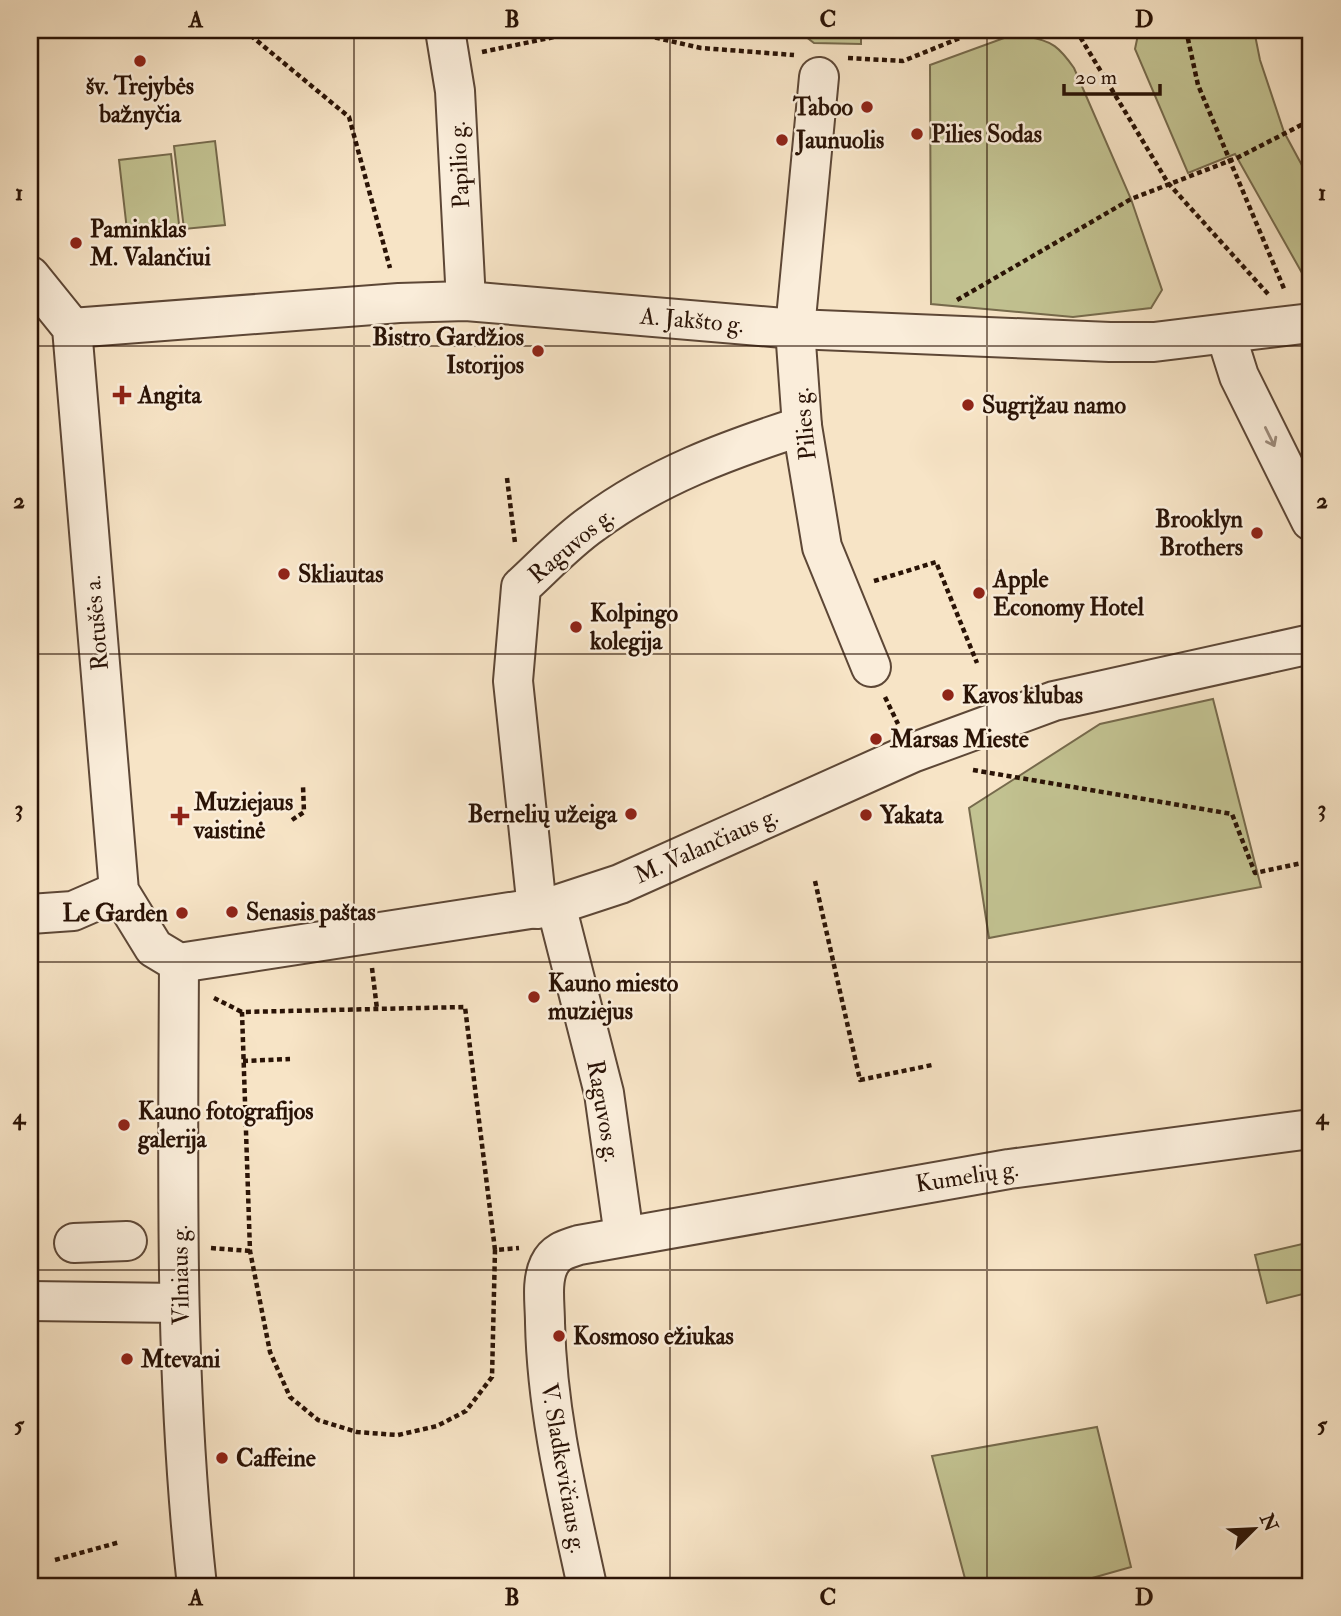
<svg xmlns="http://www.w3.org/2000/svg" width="1341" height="1616" font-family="'IM FELL Double Pica',serif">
	<rect width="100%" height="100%" fill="#f7e4c6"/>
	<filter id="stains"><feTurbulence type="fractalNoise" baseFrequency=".00286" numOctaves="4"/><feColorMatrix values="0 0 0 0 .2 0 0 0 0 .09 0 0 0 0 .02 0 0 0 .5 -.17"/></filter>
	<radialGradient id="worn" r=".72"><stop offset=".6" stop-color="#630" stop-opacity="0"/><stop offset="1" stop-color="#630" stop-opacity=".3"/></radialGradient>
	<g fill="#c2c291" stroke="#766a4c" stroke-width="2">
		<polygon points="797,30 861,30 861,44 814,43"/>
		<polygon points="1139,30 1254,30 1260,60 1284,132 1311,182 1311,289 1235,154 1188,173 1135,49"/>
		<path d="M1027 37C1052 40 1060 48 1074 68L1131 199 1162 290 1151 308 1073 317 931 304 930 65 1004 38Z"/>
		<polygon points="215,141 225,225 184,229 174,146"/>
		<polygon points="171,154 180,233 128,239 119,160"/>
		<polygon points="1213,699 1261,887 989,938 969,808 1100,724"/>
		<polygon points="1311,1242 1311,1292 1267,1303 1255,1255"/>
		<polygon points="1097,1427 1131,1567 1064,1586 967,1586 932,1456"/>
	</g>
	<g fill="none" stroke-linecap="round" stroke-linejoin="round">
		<g stroke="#5d4736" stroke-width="42">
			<g id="minor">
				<polyline points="445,30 455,91 466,301"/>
				<polyline points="819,77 795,329 802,426 822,547 871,667"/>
				<polyline points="30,276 72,328 119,891 154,948 179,963 556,905 620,884 912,753 1054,701 1311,644"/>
				<polyline points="72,328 399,303 466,301 795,329 1110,342 1154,342 1311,323"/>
				<polyline points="1226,335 1239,376 1311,521"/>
				<polyline points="556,905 604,1093 624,1236"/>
				<path d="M537 909 513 681 521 587C544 566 567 541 593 523 656 476 728 450 802 426"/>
				<polyline points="30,914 73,911 119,891"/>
				<path d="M179 963C178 1171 174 1380 197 1586"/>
				<polyline points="74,1243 127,1241"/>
				<polyline points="30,1301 179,1303"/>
				<path d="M587 1586C568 1498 547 1413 545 1323 545 1304 541 1282 549 1265 555 1252 566 1249 579 1245L1009 1169 1311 1129"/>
			</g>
		</g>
		<g stroke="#2a1306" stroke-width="4.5" stroke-dasharray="5 3.5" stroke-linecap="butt">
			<polyline points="244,30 349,117 390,268"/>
			<polyline points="622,30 701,48 794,55"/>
			<polyline points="1076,30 1168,183 1268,294"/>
			<polyline points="1186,30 1198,85 1285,291"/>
			<polyline points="482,52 588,30"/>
			<polyline points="848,58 903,61 960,38 973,30"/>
			<polyline points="957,300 1131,199 1237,158 1311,120"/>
			<polyline points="507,478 515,543"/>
			<polyline points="874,581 936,562 977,663"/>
			<polyline points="885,697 898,724"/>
			<polyline points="973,770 1232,814 1255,873 1311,861"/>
			<polyline points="292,820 304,812 303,786"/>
			<polyline points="208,836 257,829"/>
			<polyline points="815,881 860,1080 932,1065"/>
			<polyline points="372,968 377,1009"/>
			<polyline points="214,998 242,1012"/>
			<polyline points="243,1061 290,1059"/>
			<polyline points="211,1248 250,1251"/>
			<polyline points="495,1250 465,1007 242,1012 250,1251 270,1352 290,1397 318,1420 357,1432 398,1435 437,1426 466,1411 492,1377 495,1250 519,1248"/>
			<polyline points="55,1560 120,1542"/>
		</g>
		<use href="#minor" stroke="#faedda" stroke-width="38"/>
	</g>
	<defs><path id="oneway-shaft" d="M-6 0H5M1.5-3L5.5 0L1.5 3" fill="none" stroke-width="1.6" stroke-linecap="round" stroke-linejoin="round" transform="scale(1.75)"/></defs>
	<use stroke="#9c8b7b" href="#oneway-shaft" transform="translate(1270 437) rotate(64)"/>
	<path fill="none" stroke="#2a1306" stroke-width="2" stroke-opacity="0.55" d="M354 30V1586M670 30V1586M987 30V1586M30 346H1311M30 654H1311M30 962H1311M30 1270H1311"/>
	<g fill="#8f2418" stroke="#faedda" stroke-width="2.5">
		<circle cx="140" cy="61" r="7"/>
		<circle cx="867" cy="107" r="7"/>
		<circle cx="917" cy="134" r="7"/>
		<circle cx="782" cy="140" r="7"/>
		<circle cx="76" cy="243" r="7"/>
		<circle cx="538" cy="351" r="7"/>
		<path d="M118.5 384.5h7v7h7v7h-7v7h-7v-7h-7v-7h7z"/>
		<circle cx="968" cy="405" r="7"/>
		<circle cx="1257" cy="533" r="7"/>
		<circle cx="284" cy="574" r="7"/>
		<circle cx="979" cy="593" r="7"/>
		<circle cx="576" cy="627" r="7"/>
		<circle cx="948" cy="695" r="7"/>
		<circle cx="876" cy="739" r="7"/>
		<circle cx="631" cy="814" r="7"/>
		<circle cx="866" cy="815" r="7"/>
		<path d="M176.5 805.5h7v7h7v7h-7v7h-7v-7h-7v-7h7z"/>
		<circle cx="232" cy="912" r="7"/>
		<circle cx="182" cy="913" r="7"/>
		<circle cx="534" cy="997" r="7"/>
		<circle cx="124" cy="1125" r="7"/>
		<circle cx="559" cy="1336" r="7"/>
		<circle cx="127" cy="1359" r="7"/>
		<circle cx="222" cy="1458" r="7"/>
	</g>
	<g text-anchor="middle" stroke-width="5" stroke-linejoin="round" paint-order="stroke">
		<g font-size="24" font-weight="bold" fill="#2a1306" stroke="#faedda" text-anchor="start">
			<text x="140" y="94" text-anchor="middle">šv. Trejybės<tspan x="140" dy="28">bažnyčia</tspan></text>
			<text x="853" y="115" text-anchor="end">Taboo</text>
			<text x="931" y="142">Pilies Sodas</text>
			<text x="796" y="148">Jaunuolis</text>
			<text x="90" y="237">Paminklas<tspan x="90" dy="28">M. Valančiui</tspan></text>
			<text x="524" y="345" text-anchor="end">Bistro Gardžios<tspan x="524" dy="28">Istorijos</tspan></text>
			<text x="138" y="403">Angita</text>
			<text x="982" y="413">Sugrįžau namo</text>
			<text x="1243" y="527" text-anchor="end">Brooklyn<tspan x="1243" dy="28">Brothers</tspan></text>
			<text x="298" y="582">Skliautas</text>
			<text x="993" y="587">Apple<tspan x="993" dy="28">Economy Hotel</tspan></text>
			<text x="590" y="621">Kolpingo<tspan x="590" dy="28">kolegija</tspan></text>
			<text x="962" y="703">Kavos klubas</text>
			<text x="890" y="747">Marsas Mieste</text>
			<text x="194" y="810">Muziejaus<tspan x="194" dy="28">vaistinė</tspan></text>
			<text x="617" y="822" text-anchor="end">Bernelių užeiga</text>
			<text x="880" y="823">Yakata</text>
			<text x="246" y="920">Senasis paštas</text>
			<text x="168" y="921" text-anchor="end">Le Garden</text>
			<text x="548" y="991">Kauno miesto<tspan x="548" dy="28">muziejus</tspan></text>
			<text x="138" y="1119">Kauno fotografijos<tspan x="138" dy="28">galerija</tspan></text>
			<text x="573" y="1344">Kosmoso ežiukas</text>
			<text x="141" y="1367">Mtevani</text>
			<text x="236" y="1466">Caffeine</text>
		</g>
		<g font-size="24" fill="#2a1306" stroke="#faedda">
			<text transform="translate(459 165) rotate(-93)" y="8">Papilio g.</text>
			<text transform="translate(692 320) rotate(5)" y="8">A. Jakšto g.</text>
			<text transform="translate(804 424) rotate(-96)" y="8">Pilies g.</text>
			<text transform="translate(571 545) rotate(-40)" y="8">Raguvos g.</text>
			<text transform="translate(96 623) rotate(-95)" y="8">Rotušės a.</text>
			<text transform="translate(706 845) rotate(-24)" y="8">M. Valančiaus g.</text>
			<text transform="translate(604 1111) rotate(80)" y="8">Raguvos g.</text>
			<text transform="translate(967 1176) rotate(-9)" y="8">Kumelių g.</text>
			<text transform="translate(180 1275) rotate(-91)" y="8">Vilniaus g.</text>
			<text transform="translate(564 1468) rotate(80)" y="8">V. Sladkevičiaus g.</text>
		</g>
	</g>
	<rect width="1341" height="1616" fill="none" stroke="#f7e4c6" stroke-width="77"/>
	<g transform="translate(1254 1529) rotate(66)" stroke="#faedda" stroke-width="5" paint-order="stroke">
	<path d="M0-5L12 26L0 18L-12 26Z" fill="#2a1306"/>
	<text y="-10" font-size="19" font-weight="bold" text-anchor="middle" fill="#2a1306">N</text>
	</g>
	<path d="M1064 84v10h96v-10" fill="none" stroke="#2a1306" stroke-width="3.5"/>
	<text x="1075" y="84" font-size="21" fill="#2a1306" stroke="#faedda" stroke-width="5" paint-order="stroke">20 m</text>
	<rect x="38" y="38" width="1264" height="1540" fill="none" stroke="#2a1306" stroke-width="2.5"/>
	<g font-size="23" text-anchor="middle" font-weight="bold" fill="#2a1306">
		<text x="196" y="27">A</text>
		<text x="512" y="27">B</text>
		<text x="828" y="27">C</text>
		<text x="1144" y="27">D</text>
		<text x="19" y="200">1</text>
		<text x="1322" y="200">1</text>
		<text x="19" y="508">2</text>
		<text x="1322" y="508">2</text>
		<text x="19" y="816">3</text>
		<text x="1322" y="816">3</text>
		<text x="19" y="1124">4</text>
		<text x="1322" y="1124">4</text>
		<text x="19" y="1432">5</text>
		<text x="1322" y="1432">5</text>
		<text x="196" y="1605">A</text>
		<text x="512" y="1605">B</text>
		<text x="828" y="1605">C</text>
		<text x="1144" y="1605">D</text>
	</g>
	<rect width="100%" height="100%" filter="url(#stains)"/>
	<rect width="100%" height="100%" fill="url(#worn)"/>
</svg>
